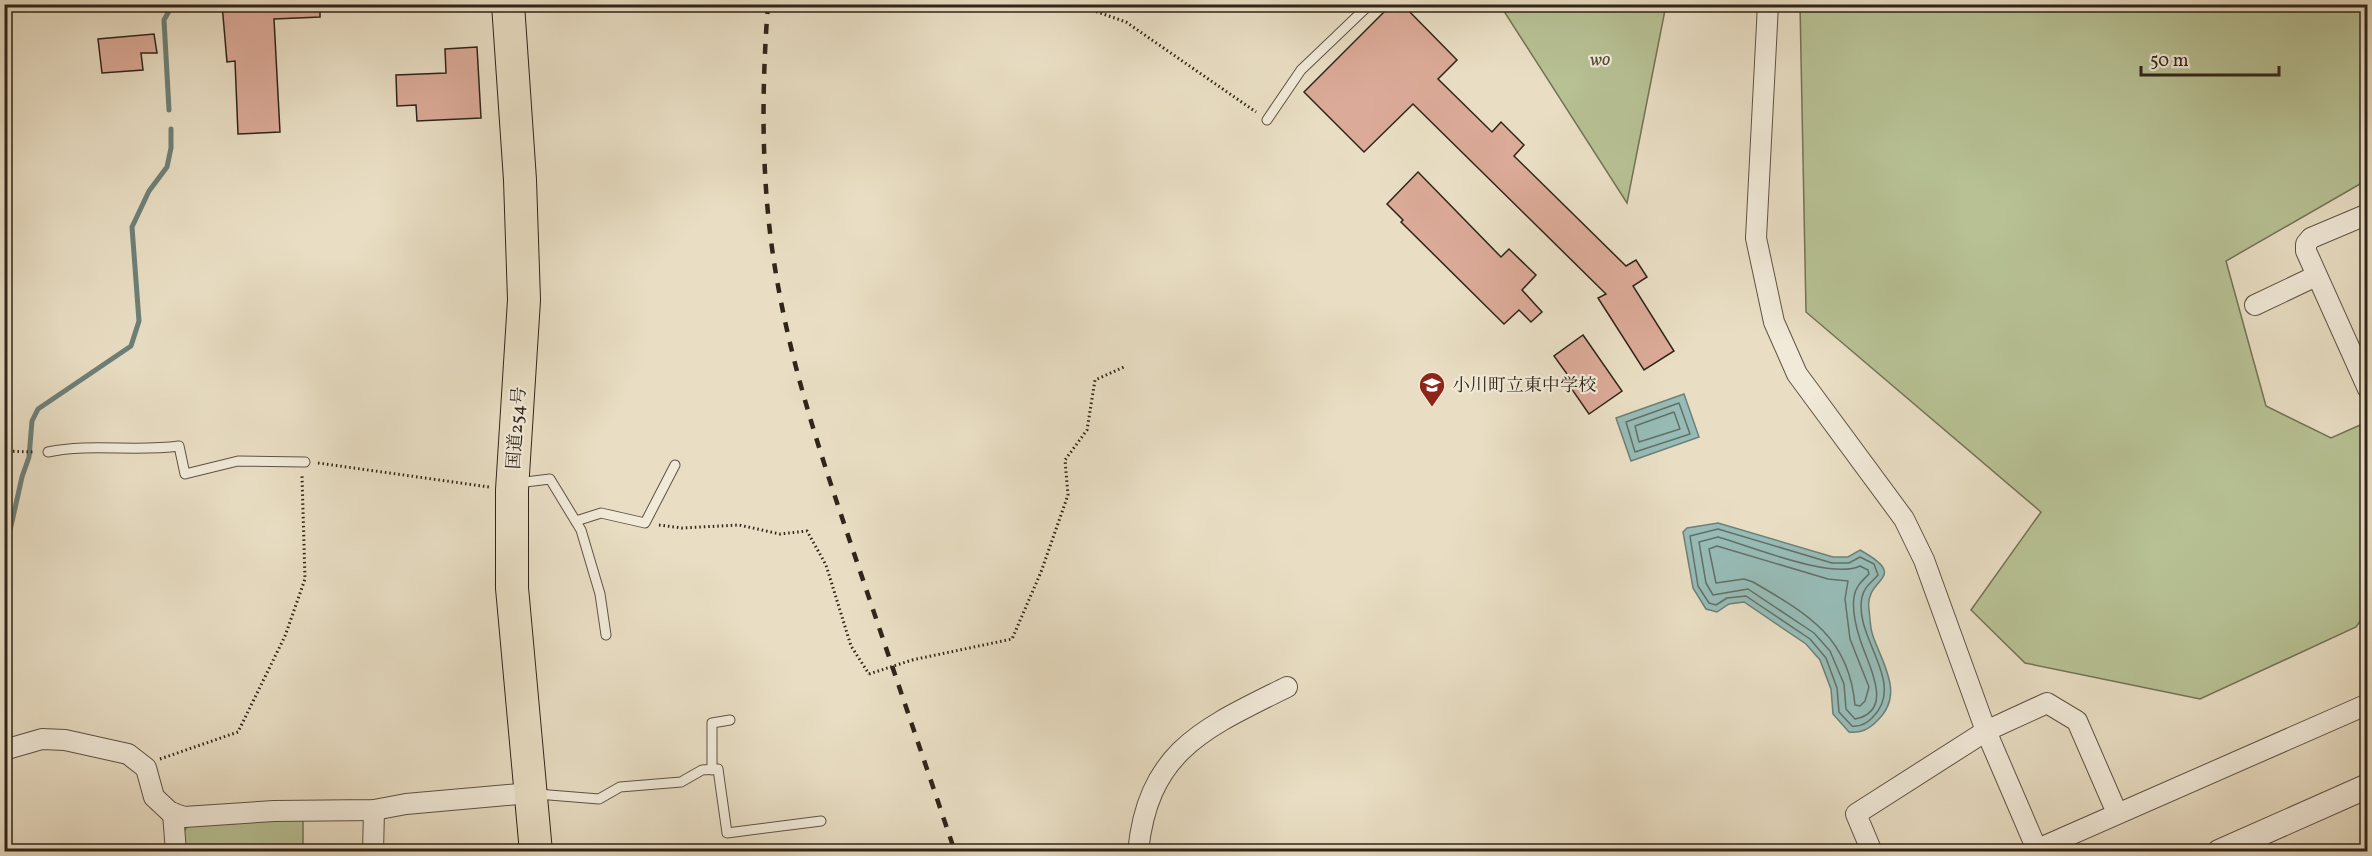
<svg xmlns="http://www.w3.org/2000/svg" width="2372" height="856" font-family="Vollkorn,'Noto Serif JP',serif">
	<rect width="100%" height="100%" fill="#e9dec4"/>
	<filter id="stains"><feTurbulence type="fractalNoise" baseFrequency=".00333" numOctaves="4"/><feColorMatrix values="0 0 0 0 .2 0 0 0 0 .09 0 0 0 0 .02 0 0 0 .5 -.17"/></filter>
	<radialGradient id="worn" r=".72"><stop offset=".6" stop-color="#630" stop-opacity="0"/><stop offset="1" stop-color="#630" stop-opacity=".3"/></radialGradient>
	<g fill="#b7c194" stroke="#737356" stroke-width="1.5">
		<polygon points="1500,5 1666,5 1627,203"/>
		<polygon points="1800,5 2367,5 2367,180 2226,261 2266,406 2331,438 2367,422 2367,612 2356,627 2200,699 2025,663 1971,610 2041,512 1806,312"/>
		<polygon points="303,816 303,851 183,851 182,834 190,823"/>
	</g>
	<g fill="#97bcb7" stroke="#6d8078" stroke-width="1.5">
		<polygon points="1684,394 1699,437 1631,461 1616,418"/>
		<path d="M1718 523 1833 557H1848L1860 550C1912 579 1864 577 1869 609 1870 618 1870 628 1873 636 1883 665 1905 695 1877 721 1868 730 1861 733 1849 732L1833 714 1831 689 1820 660 1806 644 1744 602 1729 604 1717 612 1706 609 1693 588 1683 532 1687 528Z"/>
	</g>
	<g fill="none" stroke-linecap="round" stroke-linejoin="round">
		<g stroke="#637068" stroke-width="1.5">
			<polygon points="1679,403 1690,434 1635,452 1626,422"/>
			<polygon points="1674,412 1680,429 1639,442 1635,426"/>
			<path d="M1718 529 1832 563H1849L1860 557 1874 564 1878 575C1872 582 1864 587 1862 597 1853 638 1908 683 1872 718 1866 724 1860 727 1852 726L1839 712 1837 688 1826 658 1810 639 1746 596 1727 598 1716 605 1709 603 1698 586 1690 536Z"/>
			<path d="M1718 537C1750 546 1832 580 1860 566L1868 570 1869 574C1862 581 1855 587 1854 597 1852 609 1856 628 1860 639 1866 661 1897 711 1855 719L1846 709 1844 684 1830 651 1814 633 1748 589 1713 595 1706 583 1699 542Z"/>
			<path d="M1717 546 1828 579 1848 581 1845 599 1850 639 1869 687 1865 701 1860 706 1855 705C1849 637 1808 614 1753 582L1744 579 1716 583 1709 549Z"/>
		</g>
		<g stroke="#6d8078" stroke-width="5">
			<polyline points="169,110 164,20 173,4"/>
			<polyline points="4,651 9,535 22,477 29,457 32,421 38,409 131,346 139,321 132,227 149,191 167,167 171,148 171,129"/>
		</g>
	</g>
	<g fill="#dbaa98" stroke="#2f2519" stroke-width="1.5">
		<polygon points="222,4 320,4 320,17 274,19 280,132 238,134 235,61 227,62"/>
		<polygon points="1392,4 1402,4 1457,60 1438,79 1492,132 1501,122 1524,145 1514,156 1626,266 1636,260 1647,277 1633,286 1674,351 1644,370 1598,298 1606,294 1413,104 1364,152 1304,92"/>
		<polygon points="154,34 157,53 141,53 143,70 102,73 98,39"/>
		<polygon points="477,47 481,118 417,121 416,105 397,106 396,75 446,73 445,49"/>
		<polygon points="1418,172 1501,257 1509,249 1536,275 1522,290 1542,312 1531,322 1519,310 1504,324 1401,222 1403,220 1387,204"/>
		<polygon points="1583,335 1622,391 1589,414 1571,388 1575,385 1554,356"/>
	</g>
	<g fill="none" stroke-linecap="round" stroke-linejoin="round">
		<g stroke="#5e5344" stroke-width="11">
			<g id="service">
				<polyline points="1267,120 1301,70 1370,4"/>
				<path d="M48 452C91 443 134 452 179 446L185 474 238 461 305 462"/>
				<polyline points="517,483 550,479 581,530 600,594 606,635"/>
				<polyline points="576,521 601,513 645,523 675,465"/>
				<polyline points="712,770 712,723 730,720"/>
				<polyline points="537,794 599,799 620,787 681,782 702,770 718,769 727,833 821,821"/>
			</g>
		</g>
		<g stroke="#5e5344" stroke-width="22">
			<g id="minor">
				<polyline points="1768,4 1756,238 1774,322 1797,374 1904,519 1924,560 1986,731 2038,852"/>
				<polyline points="2368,214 2311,238 2306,244 2306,251 2368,389"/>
				<polyline points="2255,305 2316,276"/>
				<polyline points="4,750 42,739 65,740 128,754 146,768 154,797 170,812 184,817 274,811 374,810 406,804 530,793"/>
				<polyline points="173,813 176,852"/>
				<polyline points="373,852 374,810"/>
				<path d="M1138 852C1148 750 1205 728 1287 687"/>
				<polyline points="1872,852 1856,814 1986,731 2047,703 2077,721 2117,813"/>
				<polyline points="2031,852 2368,704"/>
			</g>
		</g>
		<g stroke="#5e5344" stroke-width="26">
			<polyline id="tertiary" points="2219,852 2368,786"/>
		</g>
		<g stroke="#2f2519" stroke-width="34">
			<polyline id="trunk" points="508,4 520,180 524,300 512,490 512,588 536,852"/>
		</g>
		<g stroke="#2f2519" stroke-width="3" stroke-dasharray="1.5 3" stroke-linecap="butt">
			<polyline points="1075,4 1126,22 1256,112"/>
			<polyline points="4,451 35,452"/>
			<polyline points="318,463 489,487"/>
			<polyline points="659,525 682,528 739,525 780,534 807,531 826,565 851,646 869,674"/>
			<polyline points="912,660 1012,639 1041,572 1068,495 1065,460 1087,430 1095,380 1124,367"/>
			<polyline points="160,759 238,732 285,636 305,579 302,476"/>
		</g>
		<use href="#service" stroke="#f1ead9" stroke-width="9"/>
		<use href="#minor" stroke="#f1ead9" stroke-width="20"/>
		<use href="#tertiary" stroke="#f1ead9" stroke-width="24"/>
		<use href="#trunk" stroke="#e9dec4" stroke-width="32"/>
		<path stroke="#2f2519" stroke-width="4.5" stroke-dasharray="10 10" stroke-linecap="butt" d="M768 4C761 96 761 190 777 280 794 379 827 473 859 568 891 663 923 757 955 852"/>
		<polyline stroke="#2f2519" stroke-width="3" stroke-dasharray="1.5 3" stroke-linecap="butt" points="869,674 912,660"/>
	</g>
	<defs>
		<g id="school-pin" transform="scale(1.35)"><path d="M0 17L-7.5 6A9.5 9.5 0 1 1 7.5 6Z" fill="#8f2418" stroke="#f1ead9"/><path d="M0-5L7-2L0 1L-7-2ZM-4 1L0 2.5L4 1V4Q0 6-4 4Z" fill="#fff"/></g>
	</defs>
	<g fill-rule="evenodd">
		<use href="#school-pin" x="1432" y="385"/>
	</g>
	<g text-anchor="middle" stroke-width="4.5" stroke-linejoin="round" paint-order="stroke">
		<g font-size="18" font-style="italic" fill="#514c38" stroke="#f1ead9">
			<text x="1600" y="65">wo</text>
		</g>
		<g font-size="18" fill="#2f2519" stroke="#f1ead9" text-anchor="start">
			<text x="1452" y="391">小川町立東中学校</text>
		</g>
		<g font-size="18" fill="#2f2519" stroke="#f1ead9">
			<text transform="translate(516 428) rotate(-86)" y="6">国道254号</text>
		</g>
	</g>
	<rect width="2372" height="856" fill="none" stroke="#e9dec4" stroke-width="24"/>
	<rect x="6" y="6" width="2360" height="844" fill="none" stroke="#2f2519" stroke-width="3"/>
	<rect x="12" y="12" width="2348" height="832" fill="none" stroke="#2f2519" stroke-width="1.5"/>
	<path d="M2141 66v9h138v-9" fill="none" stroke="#2f2519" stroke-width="3"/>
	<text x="2150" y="66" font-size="18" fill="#2f2519" stroke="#f1ead9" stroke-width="4.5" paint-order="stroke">50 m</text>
	<rect width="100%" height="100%" filter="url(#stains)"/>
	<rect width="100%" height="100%" fill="url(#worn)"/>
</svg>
